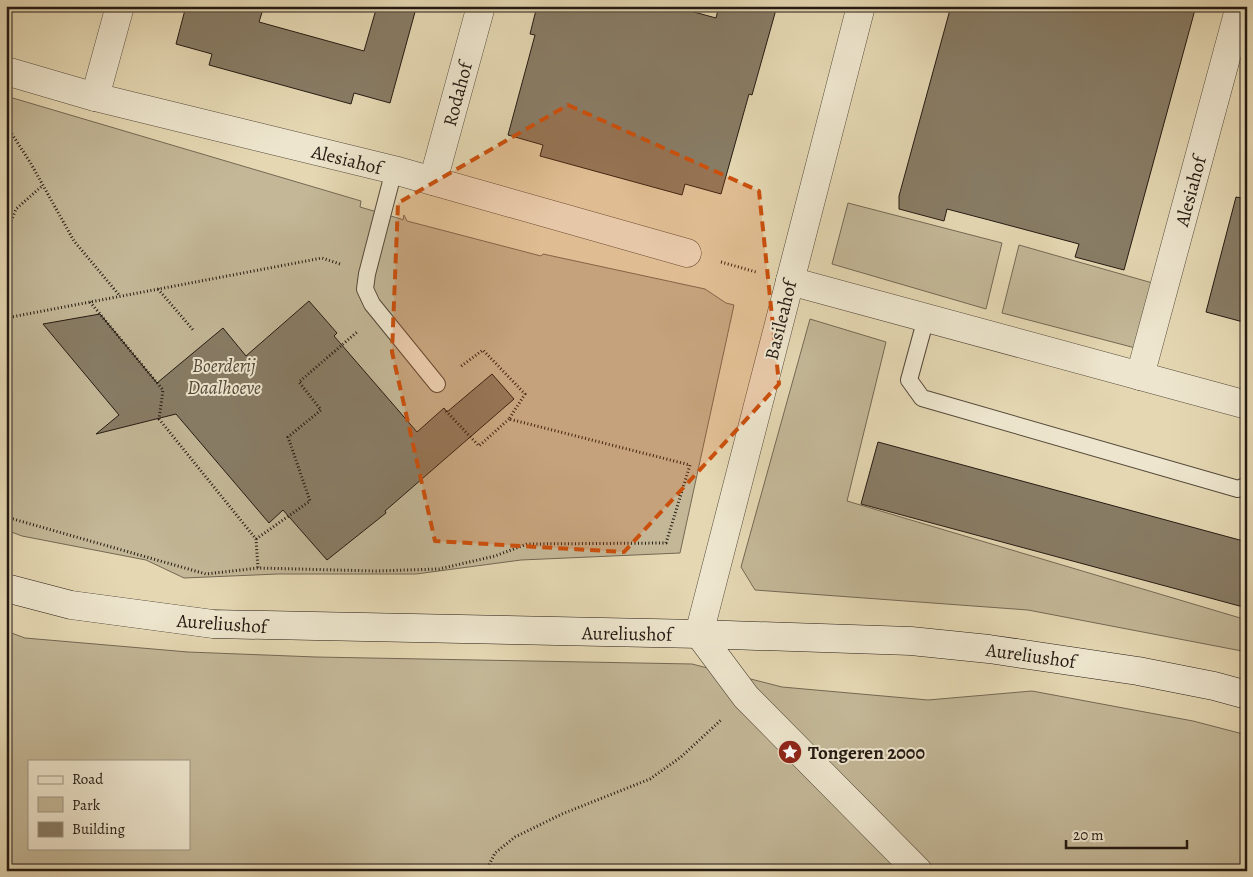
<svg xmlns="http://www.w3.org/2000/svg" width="1253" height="877" font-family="Alegreya,serif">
	<rect width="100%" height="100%" fill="#e4d7b2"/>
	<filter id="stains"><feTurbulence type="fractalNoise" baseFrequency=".004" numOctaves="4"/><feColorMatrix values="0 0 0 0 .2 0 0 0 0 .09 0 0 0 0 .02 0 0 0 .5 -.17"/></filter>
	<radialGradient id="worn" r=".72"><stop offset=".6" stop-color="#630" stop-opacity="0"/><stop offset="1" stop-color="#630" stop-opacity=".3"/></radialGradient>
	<g fill="#c3b797" stroke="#746854" fill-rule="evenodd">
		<polygon points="6,96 361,201 360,207 401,219 403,220 404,215 407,221 541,256 543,254 705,289 726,303 734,305 680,553 521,560 416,574 278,574 184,578 146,560 22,536 6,530"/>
		<polygon points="848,203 1002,243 986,309 832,264"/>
		<polygon points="1019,245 1156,284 1143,350 1002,313"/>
		<polygon points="810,319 886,342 847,501 1247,620 1247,652 1028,610 755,590 741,567"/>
		<path d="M6 631 25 638 188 652 316 657 692 664 782 687 928 700 1032 691 1193 721 1247 735V871H6ZM29 761H189V848H29Z"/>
	</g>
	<g fill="#887c65" stroke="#241a12">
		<polygon points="186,6 264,6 259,22 364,51 377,6 395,6 415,12 390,103 354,93 351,104 209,65 212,54 176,44"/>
		<polygon points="537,6 672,6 716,18 719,6 777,6 752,95 749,94 721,194 685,184 682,195 540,156 543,145 508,135 535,35 530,34"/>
		<polygon points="951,6 1196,6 1124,270 1075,257 1079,244 989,220 947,209 944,221 899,209 899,196"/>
		<polygon points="1236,197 1247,199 1247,323 1206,312"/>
		<polygon points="309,301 337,333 334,336 417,432 444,408 447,412 492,374 514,399 385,511 386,513 327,560 283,510 269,523 176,414 96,434 119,415 43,324 100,314 157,383 223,328 246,356"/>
		<polygon points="878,442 1247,542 1247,608 861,504"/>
	</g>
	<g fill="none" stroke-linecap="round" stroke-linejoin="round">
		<g stroke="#54493a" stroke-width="18">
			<g id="lane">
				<polyline points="394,170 367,274 365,289 372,304 437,384"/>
				<polyline points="926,318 909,380 922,398 1238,489 1247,485"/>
			</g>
		</g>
		<g stroke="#54493a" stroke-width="29">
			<g id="street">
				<polyline points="861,6 699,634 746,697 918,871"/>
				<polyline points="6,71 95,97 394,170 687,253"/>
				<polyline points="95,97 120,6"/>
				<polyline points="433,181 481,6"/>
				<polyline points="790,281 1247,405"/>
				<polyline points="1140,376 1240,6"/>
			</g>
		</g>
		<g stroke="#241a12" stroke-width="29">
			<polyline id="secondary" points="6,588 71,605 213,624 699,634 911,641 989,649 1138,671 1214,686 1247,695"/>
		</g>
		<g stroke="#241a12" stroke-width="3" stroke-dasharray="1 2.5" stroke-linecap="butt">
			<polyline points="6,125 30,162 74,241 120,296"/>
			<polyline points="6,234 16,209 42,186"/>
			<polyline points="721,262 756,272"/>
			<polyline points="158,289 194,331"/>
			<polyline points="90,302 163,390 159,419 256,539 258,568"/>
			<polyline points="6,318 322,258 340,264"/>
			<polyline points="446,411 479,446 509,419"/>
			<polyline points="6,517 206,574 258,568 376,571 439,569 495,556 527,544 666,543 690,465 509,419 525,394 483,350 460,367"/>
			<polyline points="256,539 310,501 288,437 321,410 299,382 357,332"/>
			<polyline points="486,871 495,853 515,837 562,814 650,779 681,757 721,720"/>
		</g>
		<use href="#lane" stroke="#ede5cd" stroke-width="16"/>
		<use href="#street" stroke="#ede5cd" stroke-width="28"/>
		<use href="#secondary" stroke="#ede5cd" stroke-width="28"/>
	</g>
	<path fill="#cb500d" fill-opacity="0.2" stroke="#cb500d" stroke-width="4" stroke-dasharray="10 6" stroke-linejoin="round" d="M568 105 759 191 779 384 624 552 435 541 392 352 398 203Z"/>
	<defs>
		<g id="sight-disc" transform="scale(1.25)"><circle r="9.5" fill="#8f2418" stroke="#ede5cd"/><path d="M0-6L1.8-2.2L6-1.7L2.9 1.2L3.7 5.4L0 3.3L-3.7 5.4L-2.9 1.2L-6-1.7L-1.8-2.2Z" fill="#fff"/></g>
	</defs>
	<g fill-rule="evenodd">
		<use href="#sight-disc" x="790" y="752"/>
	</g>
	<g text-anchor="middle" stroke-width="4" stroke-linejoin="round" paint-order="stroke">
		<g font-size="19" fill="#241a12" stroke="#ede5cd">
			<text transform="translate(457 94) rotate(-75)" y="7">Rodahof</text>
			<text transform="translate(347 159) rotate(14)" y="7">Alesiahof</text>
			<text transform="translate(1190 191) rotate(-75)" y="7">Alesiahof</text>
			<text transform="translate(780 320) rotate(-76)" y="7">Basileahof</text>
			<text transform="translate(222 623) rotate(4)" y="7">Aureliushof</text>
			<text transform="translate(627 633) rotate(1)" y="7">Aureliushof</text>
			<text transform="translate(1031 655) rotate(8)" y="7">Aureliushof</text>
		</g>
		<g font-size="19" font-style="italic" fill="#54493a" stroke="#ede5cd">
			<text x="224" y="372">Boerderij<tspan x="224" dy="22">Daalhoeve</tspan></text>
		</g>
		<g font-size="19" font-weight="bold" fill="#241a12" stroke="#ede5cd" text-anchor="start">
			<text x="808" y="759">Tongeren 2000</text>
		</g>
	</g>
	<rect width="1253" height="877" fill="none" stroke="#e4d7b2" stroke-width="25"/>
	<rect x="8" y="8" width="1238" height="862" fill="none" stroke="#241a12" stroke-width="2.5"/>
	<rect x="12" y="12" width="1228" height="852" fill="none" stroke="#241a12"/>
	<rect x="28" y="760" width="162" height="90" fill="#ede5cd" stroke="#9d9482"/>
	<rect x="38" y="776" width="25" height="8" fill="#ede5cd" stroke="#9d9482"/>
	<text x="72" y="784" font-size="15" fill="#241a12">Road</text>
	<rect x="38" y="797" width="25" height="15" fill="#c3b797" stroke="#9d9482"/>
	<text x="72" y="810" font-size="15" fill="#241a12">Park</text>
	<rect x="38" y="822" width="25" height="15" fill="#887c65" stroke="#9d9482"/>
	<text x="72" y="834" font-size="15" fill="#241a12">Building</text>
	<path d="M1066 840v8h121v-8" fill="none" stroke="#241a12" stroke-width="2.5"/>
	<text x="1073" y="840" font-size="15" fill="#241a12" stroke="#ede5cd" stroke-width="4" paint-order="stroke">20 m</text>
	<rect width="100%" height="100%" filter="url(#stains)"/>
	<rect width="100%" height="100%" fill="url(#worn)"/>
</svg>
